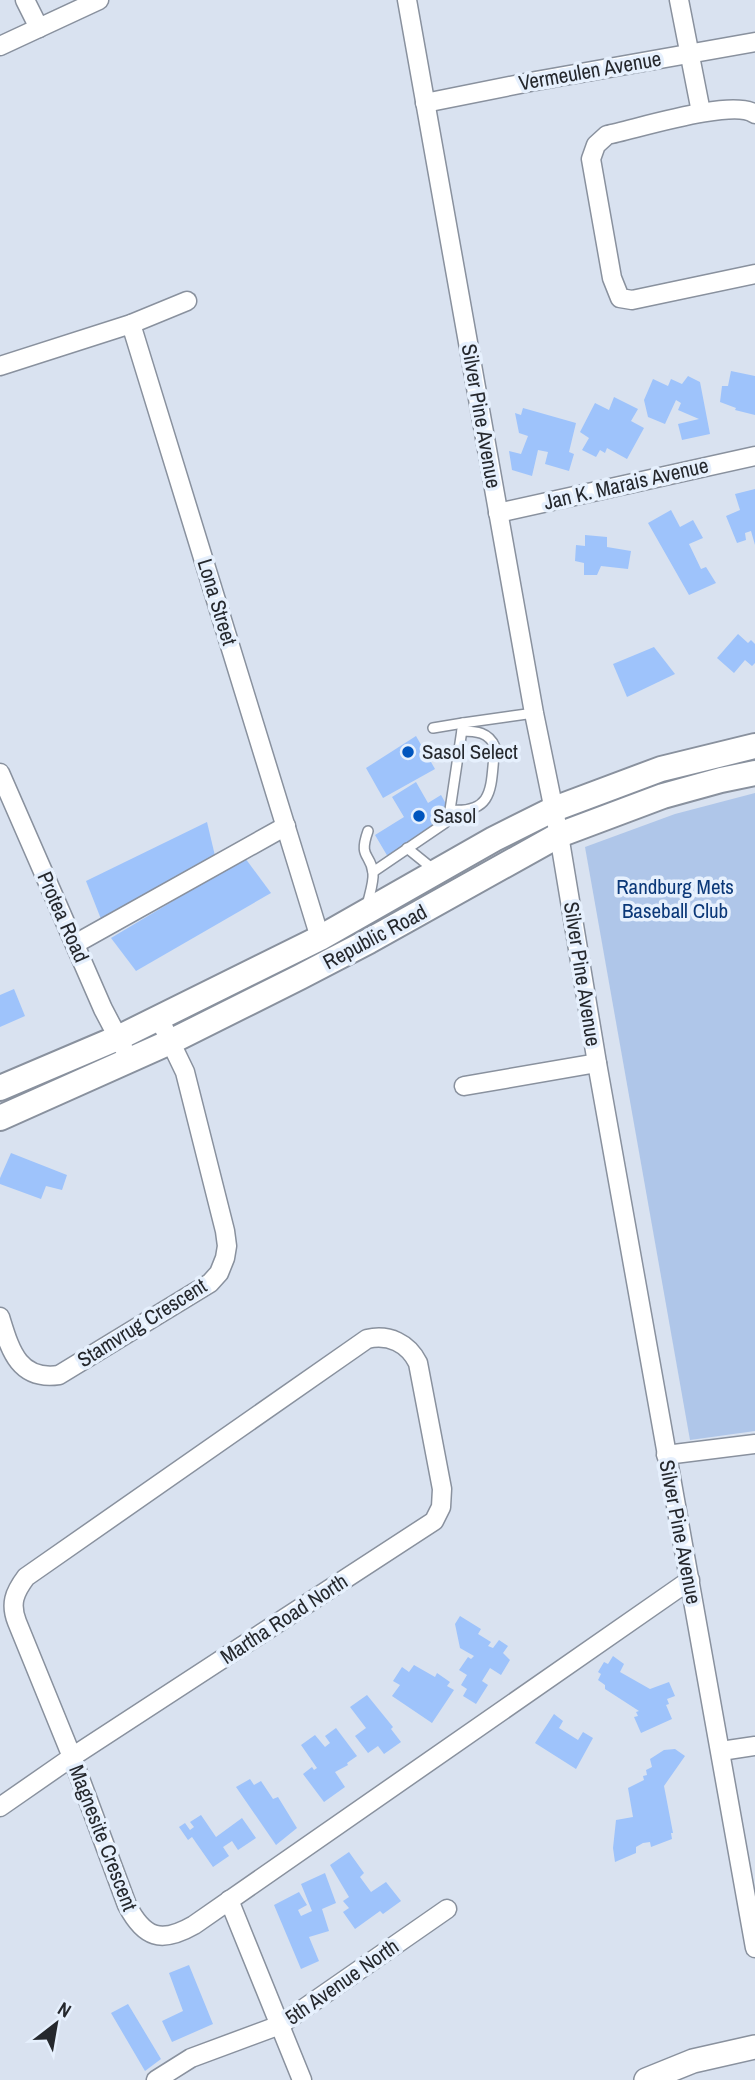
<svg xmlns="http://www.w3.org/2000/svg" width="755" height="2080" font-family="'Archivo Narrow',sans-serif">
	<rect width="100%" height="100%" fill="#d9e2f0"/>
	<polygon fill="#afc6e9" points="755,793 755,1431 690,1440 585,847 675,814"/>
	<g fill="#9ec3fb">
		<polygon points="731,371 755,376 755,415 735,410 736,408 720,402 722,386 728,386"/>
		<polygon points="688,376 700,382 710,434 682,440 678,424 699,419 678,410 681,403 676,400 665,424 648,417 644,400 653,379 668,386 671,379 682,384"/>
		<polygon points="614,397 638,409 631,421 644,428 627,459 607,448 605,453 600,450 596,457 582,450 589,438 580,432 595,403 609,410"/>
		<polygon points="523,408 576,423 569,452 574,454 569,471 545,464 548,452 538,450 532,476 512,470 509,451 521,454 528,436 519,433 515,413 521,415"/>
		<polygon points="755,489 755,545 751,531 745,533 746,540 737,543 726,516 740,510 735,494"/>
		<polygon points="671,510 680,527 693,520 703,538 689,544 701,569 706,567 716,583 689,595 648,523"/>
		<polygon points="585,535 607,537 607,547 631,551 628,569 601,566 597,575 584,575 584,563 575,561 576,545 585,546"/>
		<polygon points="738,634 748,643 751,640 755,644 755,663 752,666 745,660 734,673 717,658"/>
		<polygon points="654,647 675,674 627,697 613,664"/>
		<polygon points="416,736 435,769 383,798 366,768"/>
		<polygon points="416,782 428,803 441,795 454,818 388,857 375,835 404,817 392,797"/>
		<polygon points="207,822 216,860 103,924 86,881"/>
		<polygon points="245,858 271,893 136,971 111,938"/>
		<polygon points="14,989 25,1016 0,1027 0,995"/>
		<polygon points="11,1153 67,1175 62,1190 46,1186 41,1199 0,1184 0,1178"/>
		<polygon points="460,1616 481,1629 478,1634 491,1642 488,1646 493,1648 499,1640 508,1646 503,1653 510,1660 501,1675 490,1668 482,1681 488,1685 476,1704 463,1696 467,1689 461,1685 467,1675 459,1670 468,1657 471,1659 474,1656 460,1648 455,1624"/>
		<polygon points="613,1656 624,1664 620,1672 650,1689 669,1682 675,1696 667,1699 669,1704 666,1705 672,1719 641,1733 634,1717 638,1716 636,1712 639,1711 605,1689 605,1685 598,1680 601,1674 598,1672 604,1662 608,1664"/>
		<polygon points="414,1665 435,1677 437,1673 450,1682 447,1686 454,1690 432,1723 392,1696 400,1685 393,1681 402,1667 409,1672"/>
		<polygon points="367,1695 393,1727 391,1729 401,1742 384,1754 378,1746 368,1753 355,1736 366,1728 350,1707"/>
		<polygon points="554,1714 563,1721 559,1728 578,1740 583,1732 593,1738 576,1769 535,1743"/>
		<polygon points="336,1728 357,1756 347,1763 348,1765 335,1772 345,1787 324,1802 303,1774 312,1767 314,1770 317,1768 301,1745 315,1735 325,1747 330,1743 325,1736"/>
		<polygon points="675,1749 685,1756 664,1786 673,1833 671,1833 672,1839 651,1847 650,1842 643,1843 636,1847 636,1853 615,1862 613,1848 616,1820 633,1817 628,1788 644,1780 643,1776 647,1775 646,1770 652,1767 650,1759 664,1750"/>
		<polygon points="250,1779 254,1785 261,1781 273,1799 278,1797 297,1828 276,1845 236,1787"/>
		<polygon points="201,1815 216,1837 242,1818 256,1838 238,1850 232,1841 223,1847 229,1856 213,1867 192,1837 188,1840 179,1827 185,1823 190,1830 194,1827 190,1822"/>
		<polygon points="349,1852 364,1873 360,1877 371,1892 386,1882 401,1901 383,1914 380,1911 355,1929 343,1912 349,1908 343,1901 349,1897 330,1865"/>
		<polygon points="325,1873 336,1903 322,1909 329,1931 309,1937 319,1961 301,1969 274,1905 299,1892 307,1905 298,1910 301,1916 312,1911 301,1884"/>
		<polygon points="189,1965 213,2024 172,2042 162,2021 183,2011 169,1973"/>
		<polygon points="128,2004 161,2059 145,2071 111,2013"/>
	</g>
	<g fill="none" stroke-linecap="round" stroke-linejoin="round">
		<g stroke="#89919e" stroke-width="12">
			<g id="service">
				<polyline points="433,728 463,723"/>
				<path d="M450 810C497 814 490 783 495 747 489 732 476 731 462 731"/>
				<polyline points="407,848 433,869"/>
				<polyline points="373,872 445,823 450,810 463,723 534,713"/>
				<path d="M367 906C369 896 374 882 373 873 371 853 358 859 368 831"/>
			</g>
		</g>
		<g stroke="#89919e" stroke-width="21">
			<g id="minor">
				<polyline points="25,0 39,28"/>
				<polyline points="407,0 534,713 559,835 597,1063 755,1948"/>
				<polyline points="679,0 701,112"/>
				<polyline points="0,46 99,0"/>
				<polyline points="425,103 530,82 755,42"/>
				<path d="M755 114C733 98 637 129 607 135L596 145 591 159 612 278 620 298 632 300 755 274"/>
				<polyline points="131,324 320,938"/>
				<polyline points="0,366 131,324 187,301"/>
				<polyline points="498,513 755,456"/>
				<polyline points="0,773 103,1009 123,1047"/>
				<polyline points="75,944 286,826"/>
				<polyline points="464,1086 597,1063"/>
				<path d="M0 1317C10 1349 18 1381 59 1375L210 1283 219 1273 225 1258 227 1246 225 1231 185 1072 159 1018"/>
				<polyline points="666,1455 755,1444"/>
				<polyline points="721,1751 755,1746"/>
				<path d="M0 1807 72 1757 434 1521 441 1507 442 1489 418 1363C408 1343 389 1334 367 1339L26 1577C14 1593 10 1604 17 1622L72 1757 127 1905C144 1938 161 1944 194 1925L690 1580"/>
				<polyline points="229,1900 302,2080"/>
				<polyline points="156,2080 191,2058 280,2025 447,1909"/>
			</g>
		</g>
		<g stroke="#89919e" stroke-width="26">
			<polyline id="tertiary" points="646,2080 693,2061 755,2047"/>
		</g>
		<g stroke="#89919e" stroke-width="28">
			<g id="secondary">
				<polyline points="0,1088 120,1037 320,938 494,839 554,809 661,769 755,746"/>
				<polyline points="0,1118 170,1042 300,977 369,941 559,835 663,796 721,780 755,773"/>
			</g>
		</g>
		<use href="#service" stroke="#fff" stroke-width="9"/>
		<use href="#minor" stroke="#fff" stroke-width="18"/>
		<use href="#tertiary" stroke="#fff" stroke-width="23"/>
		<use href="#secondary" stroke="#fff" stroke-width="24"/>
	</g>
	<g fill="#0055be" stroke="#e6f0fd" stroke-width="2.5">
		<circle cx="408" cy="752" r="7"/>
		<circle cx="419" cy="816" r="7"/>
	</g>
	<g text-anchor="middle" stroke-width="7" stroke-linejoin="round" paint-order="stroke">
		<g font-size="21" fill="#25282d" stroke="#e6f0fd">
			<text transform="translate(590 71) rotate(-10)" y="7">Vermeulen Avenue</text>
			<text transform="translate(481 416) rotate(80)" y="7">Silver Pine Avenue</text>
			<text transform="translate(626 484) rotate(-13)" y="7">Jan K. Marais Avenue</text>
			<text transform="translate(217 602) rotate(73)" y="7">Lona Street</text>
			<text transform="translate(63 917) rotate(66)" y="7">Protea Road</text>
			<text transform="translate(375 937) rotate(-28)" y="7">Republic Road</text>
			<text transform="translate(582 974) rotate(81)" y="7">Silver Pine Avenue</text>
			<text transform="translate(142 1323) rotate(-32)" y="7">Stamvrug Crescent</text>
			<text transform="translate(680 1532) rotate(79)" y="7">Silver Pine Avenue</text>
			<text transform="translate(284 1619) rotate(-33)" y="7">Martha Road North</text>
			<text transform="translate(103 1838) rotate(69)" y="7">Magnesite Crescent</text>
			<text transform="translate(342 1982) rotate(-35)" y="7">5th Avenue North</text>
		</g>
		<g font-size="21" fill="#25282d" stroke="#e6f0fd" text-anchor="start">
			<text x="422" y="759">Sasol Select</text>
			<text x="433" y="823">Sasol</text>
		</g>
		<g font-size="21" fill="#0b3878" stroke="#e6f0fd">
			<text x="675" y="894">Randburg Mets<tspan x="675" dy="24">Baseball Club</tspan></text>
		</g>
	</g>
	<g transform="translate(56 2024) rotate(31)" stroke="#e6f0fd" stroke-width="5" paint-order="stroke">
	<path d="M0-5L12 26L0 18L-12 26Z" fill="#25282d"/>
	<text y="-10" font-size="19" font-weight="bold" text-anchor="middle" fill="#25282d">N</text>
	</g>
</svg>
